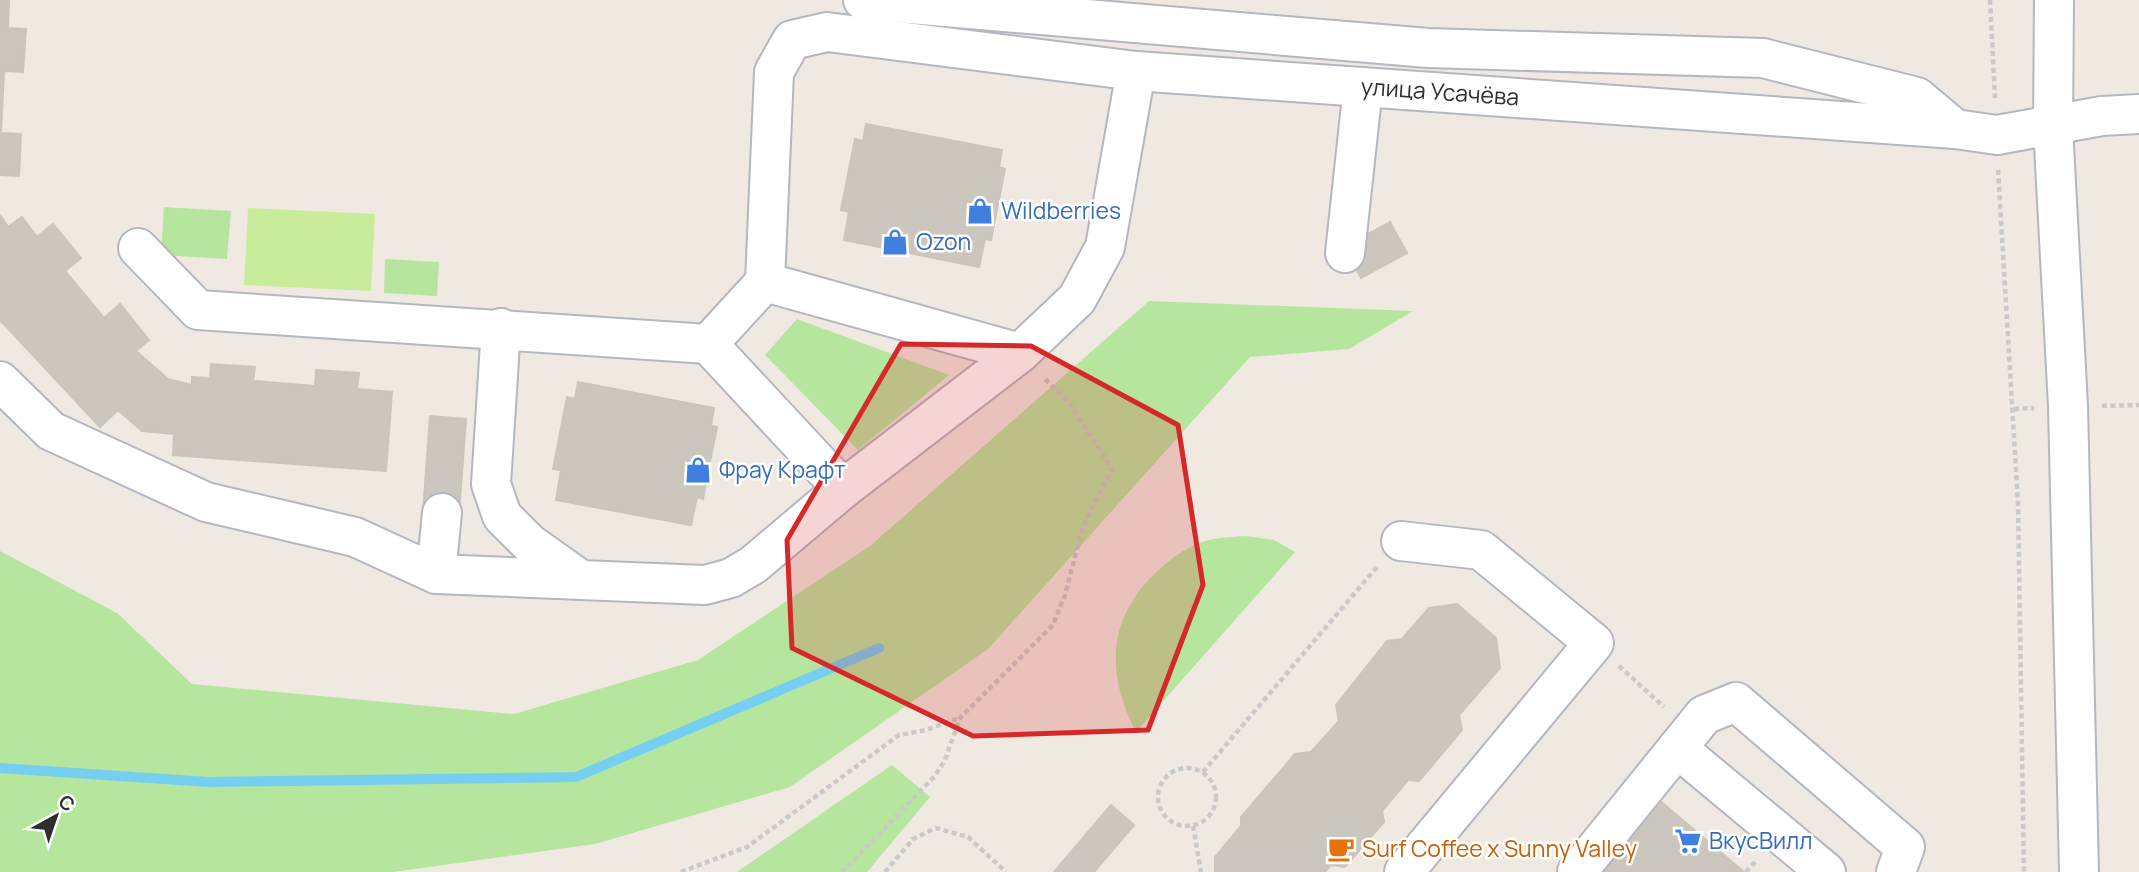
<svg xmlns="http://www.w3.org/2000/svg" width="2139" height="872" font-family="Manrope,sans-serif">
	<rect width="100%" height="100%" fill="#efe9e1"/>
	<g fill="#b6e59e">
		<polygon points="164,207 231,211 227,259 161,255"/>
		<polygon points="385,259 439,262 437,296 384,293"/>
		<polygon points="1149,301 1413,311 1349,349 1250,357 988,649 790,787 595,844 393,872 0,872 0,551 117,613 192,684 514,714 698,660 870,546"/>
		<polygon points="797,319 949,375 858,450 765,355"/>
		<path d="M1246 536 1274 540 1295 552 1136 732C1104 670 1108 614 1162 567 1175 555 1195 542 1214 539 1224 537 1235 537 1246 536Z"/>
		<polygon points="892,765 930,797 867,872 737,872"/>
	</g>
	<polygon fill="#c9ec9a" points="248,208 375,214 371,291 244,285"/>
	<g fill="none" stroke-linecap="round" stroke-linejoin="round">
		<polyline stroke="#75cff0" stroke-width="10" points="0,768 208,782 576,777 879,648"/>
	</g>
	<g fill="#cbc7bf" stroke="#cbc5ba" stroke-width="2">
		<polygon points="0,0 9,0 8,28 26,29 23,72 4,71 1,133 21,134 19,176 0,175"/>
		<polygon points="866,124 1002,150 999,167 1005,169 991,240 985,239 979,267 844,240 849,212 841,210 855,139 863,141"/>
		<polygon points="0,215 8,227 22,217 37,237 53,224 81,258 65,271 104,318 120,304 149,340 136,351 168,379 192,385 192,377 210,378 211,364 255,367 253,381 315,386 316,370 359,373 357,389 392,392 386,471 173,455 174,434 142,431 118,410 100,427 0,320"/>
		<polygon points="1390,222 1407,253 1361,278 1344,247"/>
		<polygon points="578,382 714,408 711,426 717,427 709,467 703,499 697,497 691,525 556,500 561,470 553,469 567,397 575,399"/>
		<polygon points="430,416 466,419 459,514 423,512"/>
		<polygon points="1457,604 1496,638 1500,668 1459,715 1462,730 1419,781 1408,780 1382,811 1384,822 1345,867 1331,865 1325,872 1215,872 1215,857 1241,826 1241,817 1295,754 1311,752 1339,721 1336,705 1387,641 1402,639 1429,608"/>
		<polygon points="1659,800 1744,872 1598,872"/>
		<polygon points="1111,805 1134,825 1094,872 1054,872"/>
	</g>
	<g fill="none" stroke-linecap="round" stroke-linejoin="round">
		<g stroke="#b4b7c1" stroke-width="42">
			<g id="minor">
				<polyline points="863,0 1428,48 1763,58 1917,97 1955,129"/>
				<polyline points="2054,0 2053,127 2068,406 2079,872"/>
				<polyline points="138,248 198,310 708,344 843,489"/>
				<polyline points="1345,253 1363,87"/>
				<polyline points="501,328 491,484 502,516 529,543 581,580 705,585 731,578 753,565 843,489 1020,353 1077,299 1105,247 1136,71"/>
				<polyline points="708,344 765,282"/>
				<polyline points="1020,353 765,282 774,72 792,40 827,32 1136,71 1955,129 1997,135 2102,116 2139,114"/>
				<polyline points="0,381 51,431 206,502 355,537 436,574 581,580"/>
				<polyline points="1401,541 1481,550 1594,643 1404,872"/>
				<polyline points="436,574 442,513"/>
				<polyline points="1677,748 1826,872"/>
				<polyline points="1577,872 1704,715 1736,702 1905,847 1896,872"/>
			</g>
		</g>
		<g stroke="#c9c9c9" stroke-width="4.5" stroke-dasharray="5 3.5" stroke-linecap="butt">
			<polyline points="1990,0 1995,98"/>
			<polyline points="1998,170 2018,504 2024,872"/>
			<polyline points="2102,406 2139,405"/>
			<polyline points="2014,409 2034,408"/>
			<polyline points="1619,666 1664,707"/>
			<circle cx="1187" cy="797" r="29"/>
			<polyline points="1203,772 1377,567"/>
			<polyline points="1193,826 1201,872"/>
			<polyline points="681,872 747,847 899,735 926,730 959,718"/>
			<polyline points="842,872 935,776 945,760 960,718 1053,625 1065,595 1083,526 1112,469 1072,407 1045,379"/>
			<polyline points="885,872 913,839 936,828 968,837 1006,872"/>
			<polyline points="1746,872 1757,860"/>
		</g>
		<use href="#minor" stroke="#fff" stroke-width="38"/>
	</g>
	<path fill="#d62828" fill-opacity="0.2" stroke="#d62828" stroke-width="5" stroke-linejoin="round" d="M901 344 1031 346 1178 425 1203 585 1148 730 973 736 792 648 787 540Z"/>
	<defs>
		<g id="shop-bare" transform="scale(2.1)"><path d="M-5-2.5h2.3a2.7 3.5 0 0 1 5.4 0H5L5.5 6h-11ZM-1.5-2.5h3a1.5 2.3 0 0 0-3 0Z" fill="#3f7fe0" stroke="#fff" stroke-width="2.5" paint-order="stroke"/></g>
		<g id="supermarket-bare" transform="scale(2.1)"><path d="M-6-5.5h2.5l.6 2H6L4.5 2H-2.5L-4.4-4H-6ZM-1.5 3.2a1.3 1.3 0 1 0 .1 0ZM3 3.2a1.3 1.3 0 1 0 .1 0Z" fill="#3f7fe0" stroke="#fff" stroke-width="2.5" paint-order="stroke"/></g>
		<g id="cafe-bare" transform="scale(2.1)"><path d="M-5.5-4.5H6V0H3Q3 3.5 0 3.5H-2.5Q-5.5 3.5-5.5 0ZM3-3.2v2h1.7v-2ZM-6 4.5H4V6H-6Z" fill="#e8710a" stroke="#fff" stroke-width="2.5" paint-order="stroke"/></g>
	</defs>
	<g fill-rule="evenodd">
		<use href="#shop-bare" x="980" y="211"/>
		<use href="#shop-bare" x="895" y="242"/>
		<use href="#shop-bare" x="698" y="470"/>
		<use href="#supermarket-bare" x="1688" y="841"/>
		<use href="#cafe-bare" x="1341" y="849"/>
	</g>
	<g text-anchor="middle" stroke-width="5" stroke-linejoin="round" paint-order="stroke">
		<g font-size="23" fill="#2e2e2e" stroke="#fff">
			<text transform="translate(1440 92) rotate(4)" y="8">улица Усачёва</text>
		</g>
		<g font-size="23" fill="#366cbe" stroke="#fff" text-anchor="start">
			<text x="1001" y="219">Wildberries</text>
			<text x="916" y="250">Ozon</text>
			<text x="719" y="478">Фрау Крафт</text>
			<text x="1709" y="849">ВкусВилл</text>
		</g>
		<g font-size="23" fill="#c56008" stroke="#fff" text-anchor="start">
			<text x="1362" y="857">Surf Coffee x Sunny Valley</text>
		</g>
	</g>
	<g transform="translate(56 816) rotate(40)" stroke="#ffffff" stroke-width="5" paint-order="stroke">
	<path d="M0-5L12 26L0 18L-12 26Z" fill="#2e2e2e"/>
	<text y="-10" font-size="19" font-weight="bold" text-anchor="middle" fill="#2e2e2e">С</text>
	</g>
</svg>
